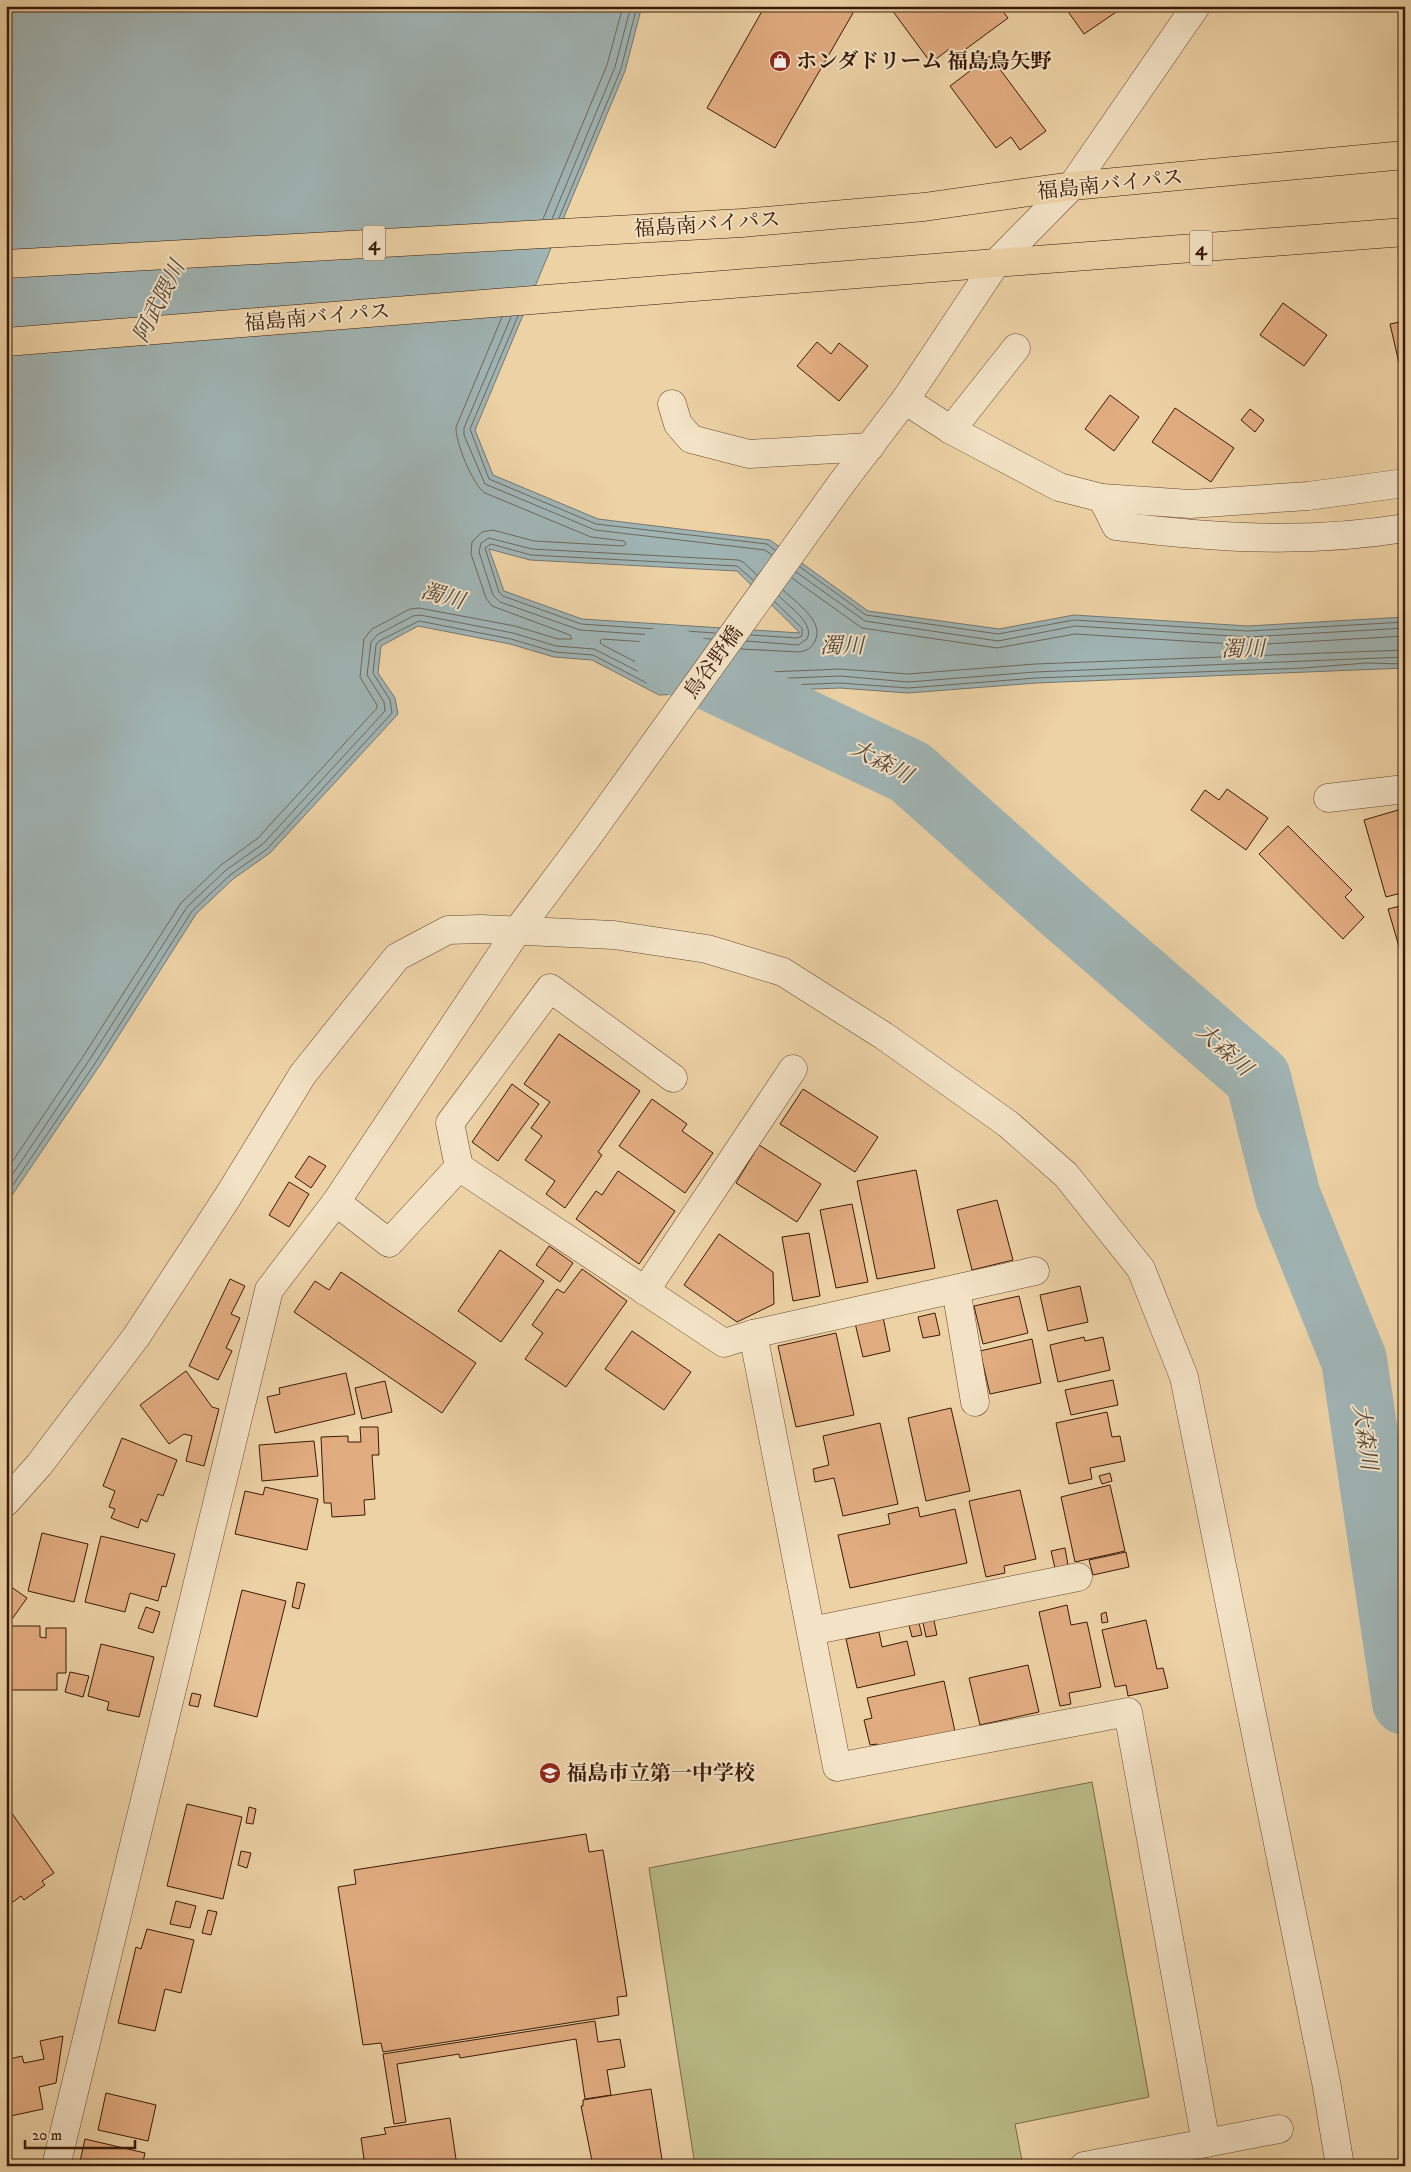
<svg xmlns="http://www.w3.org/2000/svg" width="1411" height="2172" font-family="'IM FELL DW Pica','Noto Serif JP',serif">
	<rect width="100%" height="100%" fill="#edd2a6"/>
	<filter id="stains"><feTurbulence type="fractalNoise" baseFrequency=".004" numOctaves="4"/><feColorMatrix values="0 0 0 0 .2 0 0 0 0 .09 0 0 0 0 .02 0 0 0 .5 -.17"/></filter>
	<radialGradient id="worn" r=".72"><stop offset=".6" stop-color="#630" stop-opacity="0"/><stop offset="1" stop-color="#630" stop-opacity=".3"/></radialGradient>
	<polygon fill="#babb86" stroke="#7a6a46" points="1092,1782 1149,2097 1015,2124 1023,2166 695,2166 649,1868"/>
	<path fill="#a0b4b4" stroke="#77766e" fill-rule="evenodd" d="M6 6H642L625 71 475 430 493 475 598 519 770 540 868 611 999 629 1074 615 1248 626 1405 617V668L1036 683 908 693 840 688 659 695 592 660 554 657 510 644 418 626 381 646 378 673 395 698 398 714 270 853 233 879 196 914 100 1065 6 1204ZM489 549 530 560 737 571 800 633 582 619 504 591Z"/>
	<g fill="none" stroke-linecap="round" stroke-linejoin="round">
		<g stroke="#6c675c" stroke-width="1">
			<polyline points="559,218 621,69 637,6"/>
			<polyline points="543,219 607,65 623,6"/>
			<polyline points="552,219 615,67 631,6"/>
			<polyline points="518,316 470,429 489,479 596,524 767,544 775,550"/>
			<polyline points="511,317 464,428 464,435 485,484 595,530 765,550 772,555"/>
			<polyline points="800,567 866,615 998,634 1074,620 1248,631 1405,622"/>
			<polyline points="796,572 865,621 998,641 1075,626 1248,637 1405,628"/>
			<polyline points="792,578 862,628 997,648 1075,634 1248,645 1405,636"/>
			<polyline points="715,633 581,624 503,596 499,592 485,548 491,544 531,555 737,566 753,580"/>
			<polyline points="751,635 797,638 802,636 802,628 775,602"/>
			<polyline points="711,639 580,630 500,602 493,595 479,552 481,543 489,538 532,549 738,560 743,562 757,575"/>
			<path d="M746 641 798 645 807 639C815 623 789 607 779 596"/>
			<path d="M741 649 799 652C806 651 812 648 815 641 825 621 795 602 783 590"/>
			<polyline points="723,674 840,669 908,674 1035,664 1405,650"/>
			<polyline points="685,675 663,676 601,644 600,641 602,639 706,646"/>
			<polyline points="718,681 840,676 908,682 1035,672 1405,657"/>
			<polyline points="713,688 840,683 908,688 1036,678 1304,668 1366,663 1405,664"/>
			<path d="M6 1171 84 1055 181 903 221 865 258 838 377 708V705L360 677 364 639 372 629 410 609 419 608 515 626 558 639H572L570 635 492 606 486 598 471 554 472 542 482 532 493 530 534 541 623 546 626 544 624 541 591 537 485 493C473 486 455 441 456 427L502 317"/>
			<polyline points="6,1184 90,1059 187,907 226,870 263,844 385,711 384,702 367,675 371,642 377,635 413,616 420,615 513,633 556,646 594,649 661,683 680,683"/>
			<polyline points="6,1195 96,1062 192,911 230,875 267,849 392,713 390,700 373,673 376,645 379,641 419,621 511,639 555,652 593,655 660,690 675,689"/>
		</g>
		<polyline stroke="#a0b4b4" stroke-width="66" points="668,658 910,772 1061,907 1258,1078 1288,1197 1354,1360 1405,1702"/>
	</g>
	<g fill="#e2ac81" stroke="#391a05">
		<polygon points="765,6 841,6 853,13 775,148 707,108"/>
		<polygon points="889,6 957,6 959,8 961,6 999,6 1008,18 955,57 949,49 931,63"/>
		<polygon points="1064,6 1125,6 1084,34"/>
		<polygon points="990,56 1046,131 1020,150 1011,137 996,148 950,86"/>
		<polygon points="1283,303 1327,335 1304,366 1260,335"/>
		<polygon points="1405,321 1405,362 1399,363 1390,324"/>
		<polygon points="817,342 831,354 839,343 868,366 839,401 797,366"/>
		<polygon points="1110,395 1139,417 1114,451 1085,429"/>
		<polygon points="1175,408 1234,448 1211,482 1152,442"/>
		<polygon points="1250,409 1264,420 1255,432 1241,420"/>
		<polygon points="1227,789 1268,818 1246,850 1191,810 1205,790 1219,800"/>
		<polygon points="1405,808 1405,892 1386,897 1364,820"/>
		<polygon points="1288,826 1352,890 1345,897 1364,917 1343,939 1259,854"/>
		<polygon points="1405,905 1405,967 1388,909"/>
		<polygon points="559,1034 640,1091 598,1152 602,1155 565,1208 546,1194 555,1181 525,1160 542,1136 531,1128 550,1102 524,1084"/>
		<polygon points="512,1084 539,1104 498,1161 472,1142"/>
		<polygon points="803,1089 878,1137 855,1172 780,1124"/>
		<polygon points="652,1099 687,1124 682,1131 713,1153 685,1193 619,1146"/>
		<polygon points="759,1145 821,1184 797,1222 736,1183"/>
		<polygon points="309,1156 326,1166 311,1188 295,1177"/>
		<polygon points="916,1170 935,1268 877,1279 857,1181"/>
		<polygon points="618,1171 675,1211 639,1264 576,1219 596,1191 602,1195"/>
		<polygon points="289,1182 309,1194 289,1227 269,1215"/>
		<polygon points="997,1200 1013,1260 972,1270 957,1210"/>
		<polygon points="852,1204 868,1282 836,1288 820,1210"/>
		<polygon points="809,1233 820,1296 793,1301 782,1237"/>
		<polygon points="719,1234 773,1272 774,1304 737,1322 684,1285"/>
		<polygon points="549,1246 573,1263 560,1282 536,1265"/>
		<polygon points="500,1250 544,1281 501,1342 458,1311"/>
		<polygon points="582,1269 627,1301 566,1387 525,1359 543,1333 532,1325 557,1289 564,1293"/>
		<polygon points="341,1272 476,1363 442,1413 294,1312 315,1281 329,1290"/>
		<polygon points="230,1279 245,1286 231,1314 240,1318 226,1348 232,1351 218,1380 189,1366"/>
		<polygon points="1080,1286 1088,1322 1048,1331 1040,1295"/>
		<polygon points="1019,1296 1028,1333 983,1344 974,1306"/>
		<polygon points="935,1313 940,1335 923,1338 918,1317"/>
		<polygon points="883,1317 890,1351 863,1357 855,1323"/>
		<polygon points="632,1331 691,1372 664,1410 605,1369"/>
		<polygon points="836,1333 854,1415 796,1427 778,1346"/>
		<polygon points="1084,1337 1085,1341 1103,1337 1110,1370 1058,1382 1050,1345"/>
		<polygon points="1032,1339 1041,1383 990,1394 980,1351"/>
		<polygon points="186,1371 212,1407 219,1409 204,1466 186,1461 192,1436 184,1434 169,1444 140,1405"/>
		<polygon points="346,1373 355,1414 275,1433 267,1397 280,1394 279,1388"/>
		<polygon points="1113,1380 1118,1405 1071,1415 1065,1390"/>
		<polygon points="385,1381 392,1412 362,1419 355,1388"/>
		<polygon points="951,1408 970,1491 926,1501 908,1418"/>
		<polygon points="1107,1412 1112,1437 1120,1436 1125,1461 1090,1468 1092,1479 1069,1484 1056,1423"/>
		<polygon points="880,1423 898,1504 843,1516 834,1478 815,1482 813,1469 829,1465 823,1436"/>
		<polygon points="360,1427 378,1427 379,1455 372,1455 375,1499 364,1500 365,1515 332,1517 331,1503 324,1503 321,1437 348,1436 348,1442 361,1442"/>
		<polygon points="122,1438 177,1460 163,1496 158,1494 147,1522 141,1519 138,1528 111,1518 115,1509 109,1507 115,1491 103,1486"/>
		<polygon points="314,1441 318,1476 262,1481 259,1445"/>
		<polygon points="1110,1473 1112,1481 1102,1484 1099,1476"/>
		<polygon points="1110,1485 1125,1551 1075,1562 1061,1497"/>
		<polygon points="265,1487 318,1499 307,1550 235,1534 245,1491 263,1495"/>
		<polygon points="1020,1490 1036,1559 1004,1566 1005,1573 986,1577 969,1501"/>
		<polygon points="918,1507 920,1517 955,1509 967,1563 850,1588 838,1535 890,1524 888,1514"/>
		<polygon points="42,1533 88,1544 74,1602 28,1591"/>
		<polygon points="101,1536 175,1554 166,1587 162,1586 158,1601 130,1593 125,1612 85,1602"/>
		<polygon points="1065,1548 1068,1565 1055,1568 1051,1551"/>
		<polygon points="1126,1552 1129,1567 1093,1575 1089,1560"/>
		<polygon points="297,1582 305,1584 299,1609 292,1607"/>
		<polygon points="7,1584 27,1598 12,1619 6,1615"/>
		<polygon points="242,1590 286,1601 257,1717 214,1706"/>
		<polygon points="1067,1605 1071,1625 1087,1622 1101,1687 1069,1693 1071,1704 1060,1706 1039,1612"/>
		<polygon points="146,1607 160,1612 153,1633 138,1628"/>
		<polygon points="1106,1612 1108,1622 1102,1623 1101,1614"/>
		<polygon points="933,1616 937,1635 926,1637 922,1618"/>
		<polygon points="918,1619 922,1635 912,1637 908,1621"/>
		<polygon points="1146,1620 1157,1669 1163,1668 1168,1688 1128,1696 1126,1685 1115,1687 1102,1630"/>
		<polygon points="8,1626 40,1626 40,1637 46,1638 46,1628 66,1628 66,1673 57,1673 57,1690 8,1690"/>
		<polygon points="879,1632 882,1647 907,1641 915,1675 857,1688 846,1639"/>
		<polygon points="101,1644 154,1657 139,1717 107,1710 109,1702 88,1696"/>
		<polygon points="1028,1665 1039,1712 980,1725 969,1678"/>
		<polygon points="70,1672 89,1676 83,1697 65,1692"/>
		<polygon points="944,1681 956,1736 879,1753 877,1744 870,1745 864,1720 872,1718 867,1698"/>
		<polygon points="192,1693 201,1695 198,1707 189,1705"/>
		<polygon points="187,1804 242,1817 223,1899 167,1886"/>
		<polygon points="6,1805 54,1873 42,1881 45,1885 24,1900 21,1896 6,1907"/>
		<polygon points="249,1807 256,1809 253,1824 246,1823"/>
		<polygon points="586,1834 589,1852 603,1850 627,1996 617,1997 619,2015 383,2052 381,2043 363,2045 338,1887 356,1884 354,1870"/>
		<polygon points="241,1851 251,1853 247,1868 238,1865"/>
		<polygon points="176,1901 196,1906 190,1928 170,1924"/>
		<polygon points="208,1910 217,1912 211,1935 202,1933"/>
		<polygon points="147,1929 194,1940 181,1993 165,1989 155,2031 118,2023 136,1947 141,1949"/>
		<polygon points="595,2021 598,2042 620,2039 625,2067 607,2070 611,2095 585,2099 576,2039 460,2058 459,2054 397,2064 406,2122 394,2124 383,2054"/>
		<polygon points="63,2036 56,2083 39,2087 43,2109 6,2117 6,2060 22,2056 24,2063 44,2059 40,2041"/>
		<polygon points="651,2089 663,2166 593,2166 581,2106 583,2106 583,2100"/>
		<polygon points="106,2093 156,2105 148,2141 98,2130"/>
		<polygon points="450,2118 457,2166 365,2166 361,2138 386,2134 384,2128"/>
		<polygon points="85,2139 145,2153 142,2166 79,2166"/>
	</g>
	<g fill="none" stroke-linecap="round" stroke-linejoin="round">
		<g stroke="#66482d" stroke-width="29">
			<g id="minor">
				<polyline points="996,263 1072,186 1196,6"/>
				<polyline points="905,400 951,430 1016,348"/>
				<polyline points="672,404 678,424 691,439 749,454 870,447"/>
				<polyline points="951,430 1059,487 1102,498 1190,504 1308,496 1405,483"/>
				<path d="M1102 498 1116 526C1214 538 1307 544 1405 528"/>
				<polyline points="1328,798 1405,789"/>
				<polyline points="459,1167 450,1123 550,988 673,1078"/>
				<polyline points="956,1289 975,1402"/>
				<polyline points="645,1291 793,1069"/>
				<polyline points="753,1334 1035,1271"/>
				<polyline points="6,1502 39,1465 136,1337 227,1198 303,1074 397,957 448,930 481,929 614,935 707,949 783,972 884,1036 1008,1124 1066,1175 1141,1269 1184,1377 1326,2082 1340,2166"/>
				<polyline points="811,1631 1078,1577"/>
				<polyline points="1206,2143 1279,2129"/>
				<polyline points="56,2166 269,1290 336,1202 389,1243 459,1167 724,1343 753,1334 837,1767 1128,1712 1206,2143 1084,2166"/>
			</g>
		</g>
		<g stroke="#66482d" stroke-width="29">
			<polyline id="tertiary" points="336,1202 517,931 586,839 841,484 905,400 996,263"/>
		</g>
		<g stroke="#391a05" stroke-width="29">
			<g id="trunk">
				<polyline points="6,264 742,223 924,207 1072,186 1405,155"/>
				<polyline points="6,342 996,263 1405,232"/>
			</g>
		</g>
		<use href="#minor" stroke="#f3e2c5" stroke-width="28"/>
		<use href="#tertiary" stroke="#f3e2c5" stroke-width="28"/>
		<use href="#trunk" stroke="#edd2a6" stroke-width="28"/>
	</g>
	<defs>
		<g id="shop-disc" transform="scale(1.125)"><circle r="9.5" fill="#8f2418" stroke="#f3e2c5"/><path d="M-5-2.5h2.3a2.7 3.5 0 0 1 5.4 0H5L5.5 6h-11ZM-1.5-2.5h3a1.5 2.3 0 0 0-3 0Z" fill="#fff"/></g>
		<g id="school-disc" transform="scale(1.125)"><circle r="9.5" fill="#8f2418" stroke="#f3e2c5"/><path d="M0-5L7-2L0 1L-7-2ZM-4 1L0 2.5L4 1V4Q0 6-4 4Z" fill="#fff"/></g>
	</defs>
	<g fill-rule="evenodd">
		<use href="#shop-disc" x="780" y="61"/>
		<use href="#school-disc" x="550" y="1773"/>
	</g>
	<g text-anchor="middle" stroke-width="4" stroke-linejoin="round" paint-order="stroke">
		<g fill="#f3e2c5" stroke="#71563f" stroke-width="1">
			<rect x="363" y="225.5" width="22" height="35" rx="4"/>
			<rect x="1190" y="230.5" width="22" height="35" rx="4"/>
		</g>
		<g font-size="20" font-weight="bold" fill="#391a05">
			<text x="374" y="250">4</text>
			<text x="1201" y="255">4</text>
		</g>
		<g font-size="21" font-weight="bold" fill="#391a05" stroke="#f3e2c5" text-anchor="start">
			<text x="796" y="68">ホンダドリーム 福島鳥矢野</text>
			<text x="566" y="1780">福島市立第一中学校</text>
		</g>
		<g font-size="21" fill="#391a05" stroke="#f3e2c5">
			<text transform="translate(1110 184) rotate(-6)" y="7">福島南バイパス</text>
			<text transform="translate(707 224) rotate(-4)" y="7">福島南バイパス</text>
			<text transform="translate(317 317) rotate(-5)" y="7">福島南バイパス</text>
			<text transform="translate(713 662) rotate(-54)" y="7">鳥谷野橋</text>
		</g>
		<g font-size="22" font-style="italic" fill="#58483a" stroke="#f3e2c5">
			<text transform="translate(158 301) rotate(-63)" y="8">阿武隈川</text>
			<text transform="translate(443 595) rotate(16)" y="8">濁川</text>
			<text x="842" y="653">濁川</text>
			<text transform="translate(1243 648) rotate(-1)" y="8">濁川</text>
			<text transform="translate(882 761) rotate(28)" y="8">大森川</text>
			<text transform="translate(1225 1049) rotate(42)" y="8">大森川</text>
			<text transform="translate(1366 1437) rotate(82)" y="8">大森川</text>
		</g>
	</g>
	<rect width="1411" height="2172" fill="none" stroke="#edd2a6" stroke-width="25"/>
	<rect x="8" y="8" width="1396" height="2157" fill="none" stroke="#391a05" stroke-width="2.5"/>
	<rect x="12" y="12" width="1386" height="2147" fill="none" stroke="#391a05"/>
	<path d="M25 2140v8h110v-8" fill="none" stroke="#391a05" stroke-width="2.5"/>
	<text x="32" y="2140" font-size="15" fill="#391a05" stroke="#f3e2c5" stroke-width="4" paint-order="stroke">20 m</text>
	<rect width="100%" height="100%" filter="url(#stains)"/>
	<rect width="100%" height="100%" fill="url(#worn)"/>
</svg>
